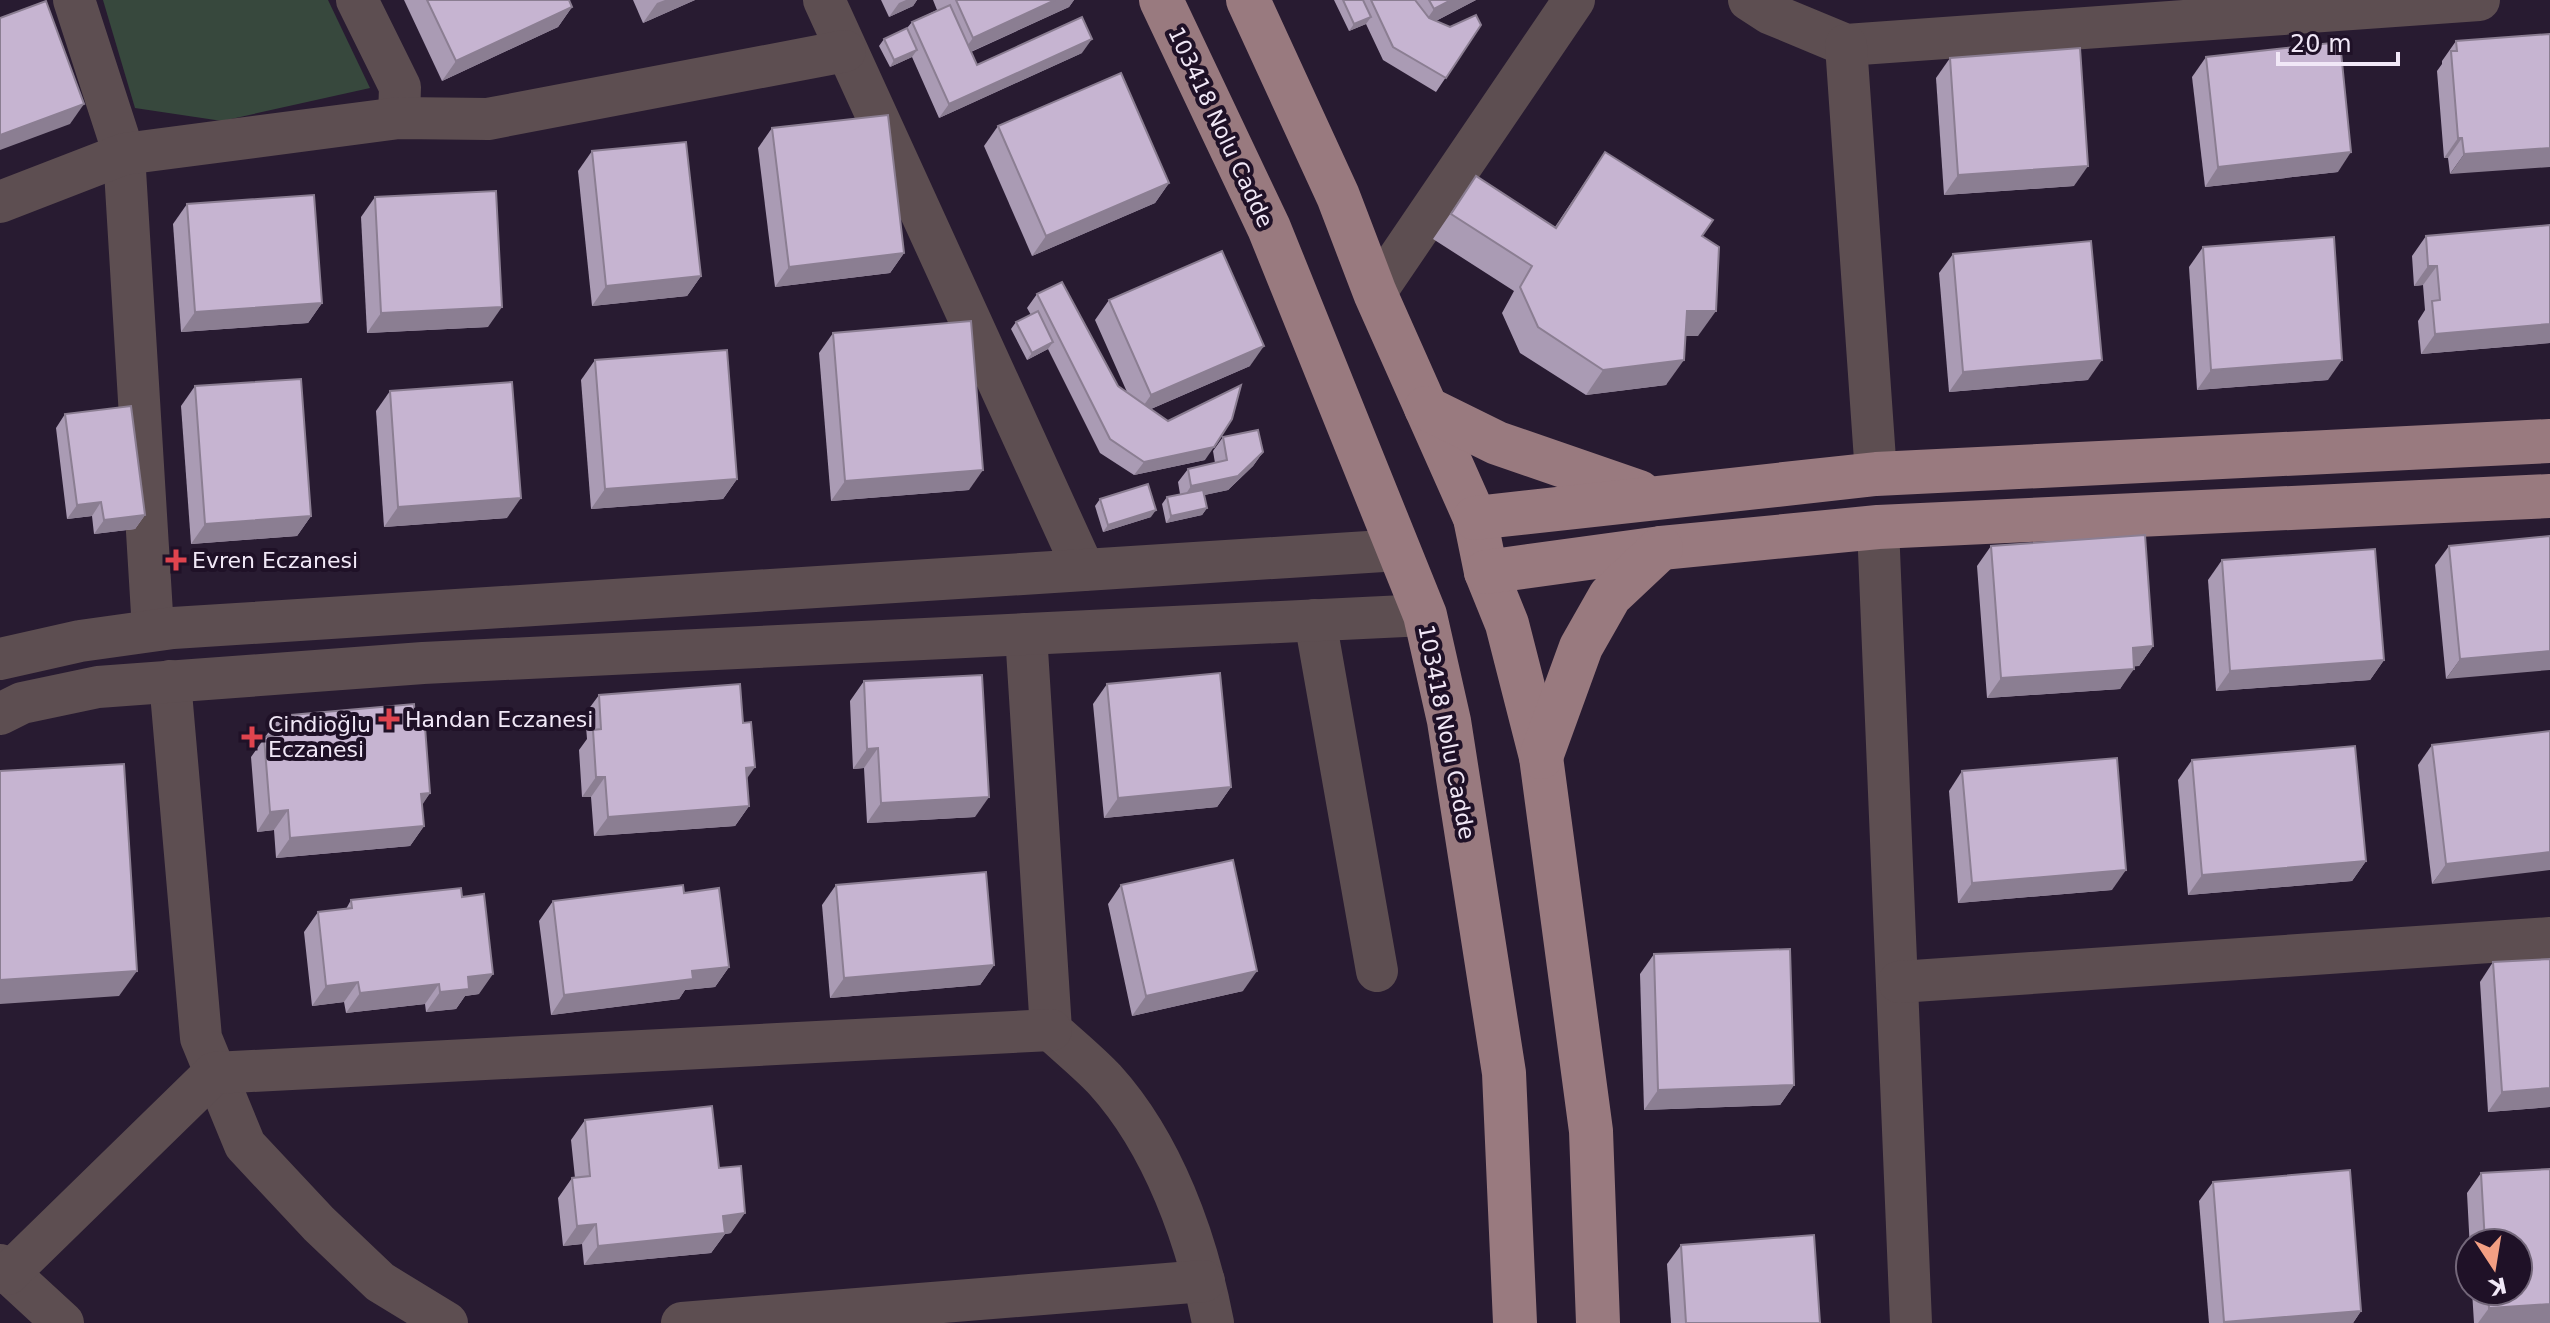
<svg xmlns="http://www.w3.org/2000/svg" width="2550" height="1323" font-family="'DejaVu Sans',sans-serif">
	<rect width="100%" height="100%" fill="#281b31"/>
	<polygon fill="#37483d" points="103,0 328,0 370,88 222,121 135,108"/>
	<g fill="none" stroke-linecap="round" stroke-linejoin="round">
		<g stroke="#5d4e51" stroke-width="42">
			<polyline points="74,0 124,154 153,630"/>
			<polyline points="357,0 400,87 399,118"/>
			<polyline points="824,0 1084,570"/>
			<polyline points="1749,0 1769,13 1846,45 2479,0"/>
			<polyline points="1846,45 1876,474"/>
			<polyline points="0,202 124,154 399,118 488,119 845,51"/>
			<polyline points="1375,293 1574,0"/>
			<polyline points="1878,527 1911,1323"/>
			<polyline points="1315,620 1377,971"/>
			<path d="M1026 634 1051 1030C1068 1046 1088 1062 1105 1080 1163 1144 1197 1239 1213 1323"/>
			<polyline points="0,659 80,641 173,628 1399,550"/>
			<polyline points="170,681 201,1038 245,1145 319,1224 380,1282 447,1323"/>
			<polyline points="0,714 22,703 98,687 423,663 1425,615"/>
			<polyline points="1899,982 2550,938"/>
			<polyline points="0,1265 63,1323"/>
			<polyline points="8,1274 214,1073 1051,1030"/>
			<polyline points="682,1323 1204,1281"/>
		</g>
		<g stroke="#997a7f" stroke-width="44">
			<polyline points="1161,0 1269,228 1425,615 1449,721 1504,1073 1515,1323"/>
			<polyline points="1248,0 1338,196 1375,293 1475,518 1486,572 1507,624 1541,757 1591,1131 1598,1323"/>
			<polyline points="1426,408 1497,443 1639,492"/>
			<polyline points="1475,518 1876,474 2550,441"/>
			<polyline points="1486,572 1661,548 1878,527 2550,496"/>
			<polyline points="1541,757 1581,647 1610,596 1661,548"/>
		</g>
	</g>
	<g fill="#aa9bb4">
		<polygon points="404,0 569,0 572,7 558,27 442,81"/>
		<polygon points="633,0 695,0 643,23"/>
		<polygon points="881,0 917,0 913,6 889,17"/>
		<polygon points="933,0 1074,0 1069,7 971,52 977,65 1082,53 939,118 912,57 890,67 879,46 884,39 907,28 912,22 937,10"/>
		<polygon points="1334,0 1476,0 1436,21 1450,27 1481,25 1436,92 1383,60 1366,24 1349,31"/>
		<polygon points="2550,34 2450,174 2448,158 2444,158 2437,71 2442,64 2442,61 2456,41"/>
		<polygon points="2206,57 2338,172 2205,187 2192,77"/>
		<polygon points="1950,58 2074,186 1944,195 1936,78"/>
		<polygon points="998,126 1169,183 1155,203 1032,256 984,146"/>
		<polygon points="772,128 904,253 890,273 775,287 758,148"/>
		<polygon points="592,151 701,276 687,296 592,306 578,171"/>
		<polygon points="1605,152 1702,236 1698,336 1686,336 1666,385 1586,395 1520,353 1502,313 1514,291 1433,239 1476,176 1555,227"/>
		<polygon points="375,197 488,327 367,333 361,217"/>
		<polygon points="187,204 322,303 308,323 181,332 173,224"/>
		<polygon points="2550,225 2550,343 2421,354 2418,321 2425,310 2423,285 2414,286 2412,256 2426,236"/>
		<polygon points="2203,247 2328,380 2197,390 2189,267"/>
		<polygon points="1953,254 2088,380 1949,392 1939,273"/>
		<polygon points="1037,294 1118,386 1127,392 1095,320 1109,300 1250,366 1151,409 1205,460 1134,475 1100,453 1048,349 1027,360 1011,329 1016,322 1031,315 1027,308"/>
		<polygon points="833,333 969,490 831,501 819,353"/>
		<polygon points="595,360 737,479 723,499 591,509 581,380"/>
		<polygon points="195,386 311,516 297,536 191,544 181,406"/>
		<polygon points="390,391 507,518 384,527 376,411"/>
		<polygon points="65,414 145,515 135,529 94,534 92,516 67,519 56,428"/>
		<polygon points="1223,437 1263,452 1253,466 1228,490 1204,495 1207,508 1202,515 1166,523 1162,504 1167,497 1180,494 1178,482 1188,469 1215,463 1213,451"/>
		<polygon points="1100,499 1151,517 1103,532 1095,506"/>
		<polygon points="2550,536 2446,679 2435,565 2449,546"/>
		<polygon points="1991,546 2153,646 2139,666 2134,666 2120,689 1987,698 1977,566"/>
		<polygon points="2222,560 2384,660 2370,680 2216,691 2208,580"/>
		<polygon points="864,681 975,817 867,823 864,768 853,769 850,701"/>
		<polygon points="1107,684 1231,787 1217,807 1104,818 1093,704"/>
		<polygon points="599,695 747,779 749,806 735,826 594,836 591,797 582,797 579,750 587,739 585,714"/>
		<polygon points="280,716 416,729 430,793 422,804 424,826 410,846 276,858 274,830 257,832 251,757"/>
		<polygon points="2550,731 2432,884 2418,765 2432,745"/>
		<polygon points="2192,760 2366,861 2352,881 2188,895 2178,780"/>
		<polygon points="1962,771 2112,890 1958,903 1949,791"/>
		<polygon points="836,885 994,965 980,985 830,998 822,905"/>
		<polygon points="1121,885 1243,991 1132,1016 1108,904"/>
		<polygon points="684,893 729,967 715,987 685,990 679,999 551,1015 539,921 553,901"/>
		<polygon points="462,897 479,994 465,996 456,1009 426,1012 425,1004 346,1013 344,1002 312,1006 304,932 318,912 346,909 351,900"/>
		<polygon points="1654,954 1794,1085 1780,1105 1644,1110 1640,974"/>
		<polygon points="2493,962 2550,1107 2488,1112 2480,982"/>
		<polygon points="585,1120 719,1168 731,1233 725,1234 711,1253 584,1265 582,1244 563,1246 558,1198 572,1178 575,1178 571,1140"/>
		<polygon points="2550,1169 2550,1323 2474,1323 2472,1291 2518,1291 2518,1243 2470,1243 2470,1250 2467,1193 2481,1173"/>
		<polygon points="2213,1182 2361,1311 2353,1323 2209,1323 2199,1201"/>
		<polygon points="1681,1245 1820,1323 1671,1323 1667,1264"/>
	</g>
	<g fill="#8b7e92">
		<polygon points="665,0 695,0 643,23 657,3"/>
		<polygon points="906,0 917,0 913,6 889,17 899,3"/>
		<polygon points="1055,0 1074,0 1069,7 959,57 973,38"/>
		<polygon points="1451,0 1476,0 1420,29 1434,9"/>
		<polygon points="572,7 558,27 442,81 456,61"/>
		<polygon points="1371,17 1366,24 1349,31 1354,24"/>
		<polygon points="1092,39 1082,53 939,118 949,104"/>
		<polygon points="917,50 912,57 890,67 894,60"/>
		<polygon points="84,104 70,124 0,150 0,135"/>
		<polygon points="2458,138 2462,138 2448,158 2444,158"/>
		<polygon points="2550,148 2550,167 2450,174 2464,154"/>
		<polygon points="2351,152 2338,172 2205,187 2218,167"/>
		<polygon points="2088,166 2074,186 1944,195 1958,175"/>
		<polygon points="1169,183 1155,203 1032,256 1046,236"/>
		<polygon points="904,253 890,273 775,287 789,267"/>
		<polygon points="2428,266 2437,266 2423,285 2414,286"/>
		<polygon points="701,276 687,296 592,306 606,286"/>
		<polygon points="322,303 308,323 181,332 195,312"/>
		<polygon points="502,307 488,327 367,333 381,313"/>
		<polygon points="1687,311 1716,311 1698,336 1670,336"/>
		<polygon points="2550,324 2550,343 2421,354 2435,334"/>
		<polygon points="1053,342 1048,349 1027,360 1032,353"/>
		<polygon points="1264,346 1250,366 1137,415 1151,395"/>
		<polygon points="1684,360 1666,385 1586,395 1603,370"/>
		<polygon points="2102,360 2088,380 1949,392 1963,372"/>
		<polygon points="2342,360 2328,380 2197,390 2211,370"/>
		<polygon points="1214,447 1205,460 1134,475 1144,462"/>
		<polygon points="1263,452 1253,466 1228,490 1182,500 1191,486"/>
		<polygon points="983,470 969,490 831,501 845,481"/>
		<polygon points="737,479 723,499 591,509 605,489"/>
		<polygon points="521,498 507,518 384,527 398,507"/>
		<polygon points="101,502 92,516 67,519 77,505"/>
		<polygon points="1207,508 1202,515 1166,523 1171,516"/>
		<polygon points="1156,510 1151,517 1103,532 1108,525"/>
		<polygon points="145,515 135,529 94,534 104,520"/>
		<polygon points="311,516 297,536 191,544 205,524"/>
		<polygon points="2153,646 2139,666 2119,668 2133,648"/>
		<polygon points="2550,651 2550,670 2446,679 2460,659"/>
		<polygon points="2384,660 2370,680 2216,691 2230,671"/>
		<polygon points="2134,669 2120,689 1987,698 2001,678"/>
		<polygon points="878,748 864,768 853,769 867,749"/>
		<polygon points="755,767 741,787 746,768"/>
		<polygon points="596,777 605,777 591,797 582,797"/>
		<polygon points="1231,787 1217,807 1104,818 1118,798"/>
		<polygon points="430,793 417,813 421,794"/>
		<polygon points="989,797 975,817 867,823 881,803"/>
		<polygon points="749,806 735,826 594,836 608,817"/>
		<polygon points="288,810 274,830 257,832 270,812"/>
		<polygon points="424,826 410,846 276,858 290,838"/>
		<polygon points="2550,852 2550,870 2432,884 2446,864"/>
		<polygon points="2366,861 2352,881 2188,895 2202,875"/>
		<polygon points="2126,870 2112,890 1958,903 1972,883"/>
		<polygon points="994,965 980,985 830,998 844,978"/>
		<polygon points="729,967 715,987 685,990 679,999 551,1015 564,995 692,971"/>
		<polygon points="137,971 119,996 0,1004 0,980"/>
		<polygon points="1257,971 1243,991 1132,1016 1146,996"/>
		<polygon points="493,974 479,994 465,996 456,1009 426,1012 440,992 468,977"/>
		<polygon points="358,982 344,1002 312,1006 326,986"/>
		<polygon points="439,984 425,1004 346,1013 360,993"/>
		<polygon points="1794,1085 1780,1105 1644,1110 1658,1090"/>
		<polygon points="2550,1088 2550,1107 2488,1112 2502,1092"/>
		<polygon points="745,1213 731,1233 725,1234 711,1253 584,1265 598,1246 723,1216"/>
		<polygon points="596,1224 582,1244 563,1246 577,1226"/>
		<polygon points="2550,1304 2550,1323 2478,1323 2489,1308"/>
		<polygon points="2361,1311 2353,1323 2224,1323 2224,1322"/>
	</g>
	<g fill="#c6b4d1" stroke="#8b7e92" stroke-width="2">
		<polygon points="427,0 569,0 572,7 456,61"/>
		<polygon points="956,0 1055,0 973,38"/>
		<polygon points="1343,0 1363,0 1371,17 1354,24"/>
		<polygon points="1371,0 1415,0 1429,18 1450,27 1476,15 1481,25 1446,78 1393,47"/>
		<polygon points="1429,0 1451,0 1434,9"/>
		<polygon points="46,1 84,104 0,135 0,18"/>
		<polygon points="950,5 977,65 1082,17 1092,39 949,104 912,22"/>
		<polygon points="907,28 917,50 894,60 884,39"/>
		<polygon points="2550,34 2550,148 2464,154 2462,138 2458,138 2451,51 2457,51 2456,41"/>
		<polygon points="2340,42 2351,152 2218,167 2206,57"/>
		<polygon points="2080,48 2088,166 1958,175 1950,58"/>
		<polygon points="1121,73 1169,183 1046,236 998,126"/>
		<polygon points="888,115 904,253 789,267 772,128"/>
		<polygon points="686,142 701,276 606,286 592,151"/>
		<polygon points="1605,152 1713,220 1702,236 1719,247 1716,311 1687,311 1684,360 1603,370 1538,327 1520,287 1532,266 1451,214 1476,176 1556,228"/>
		<polygon points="496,191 502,307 381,313 375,197"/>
		<polygon points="314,195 322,303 195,312 187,204"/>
		<polygon points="2550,225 2550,324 2435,334 2432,301 2440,300 2437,266 2428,266 2426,236"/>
		<polygon points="2334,237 2342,360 2211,370 2203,247"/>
		<polygon points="2091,241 2102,360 1963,372 1953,254"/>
		<polygon points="1222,251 1264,346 1151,395 1109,300"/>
		<polygon points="1062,282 1118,386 1168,421 1241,385 1232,419 1214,447 1144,462 1110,439 1037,294"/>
		<polygon points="1038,311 1053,342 1032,353 1016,322"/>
		<polygon points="971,321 983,470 845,481 833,333"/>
		<polygon points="727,350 737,479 605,489 595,360"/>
		<polygon points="301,379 311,516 205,524 195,386"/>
		<polygon points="512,382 521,498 398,507 390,391"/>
		<polygon points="131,406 145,515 104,520 101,502 77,505 65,414"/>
		<polygon points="1258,430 1263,452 1238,476 1191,486 1188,469 1227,460 1223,437"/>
		<polygon points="1148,484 1156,510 1108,525 1100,499"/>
		<polygon points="1203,490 1207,508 1171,516 1167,497"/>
		<polygon points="2145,535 2153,646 2133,648 2134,669 2001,678 1991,546"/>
		<polygon points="2550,536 2550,651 2460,659 2449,546"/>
		<polygon points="2375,549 2384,660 2230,671 2222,560"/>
		<polygon points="1220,673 1231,787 1118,798 1107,684"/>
		<polygon points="982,675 989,797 881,803 878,748 867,749 864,681"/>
		<polygon points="740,684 743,723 751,722 755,767 746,768 749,806 608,817 605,777 596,777 593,730 601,729 599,695"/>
		<polygon points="414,704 416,729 425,727 430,793 421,794 424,826 290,838 288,810 270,812 264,737 281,735 280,716"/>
		<polygon points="2550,731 2550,852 2446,864 2432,745"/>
		<polygon points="2355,746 2366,861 2202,875 2192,760"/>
		<polygon points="2117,758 2126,870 1972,883 1962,771"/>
		<polygon points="124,764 137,971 0,980 0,771"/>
		<polygon points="1233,860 1257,971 1146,996 1121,885"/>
		<polygon points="986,872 994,965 844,978 836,885"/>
		<polygon points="683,885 684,893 719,888 729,967 692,971 693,979 564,995 553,901"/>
		<polygon points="461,888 462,897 484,894 493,974 468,977 469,989 440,992 439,984 360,993 358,982 326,986 318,912 352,908 351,900"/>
		<polygon points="1790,949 1794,1085 1658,1090 1654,954"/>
		<polygon points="2550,959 2550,1088 2502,1092 2493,962"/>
		<polygon points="712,1106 719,1168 741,1166 745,1213 723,1216 725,1233 598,1246 596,1224 577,1226 572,1178 590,1176 585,1120"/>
		<polygon points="2550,1169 2550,1304 2489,1308 2488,1291 2518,1291 2518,1243 2485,1243 2481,1173"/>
		<polygon points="2350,1170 2361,1311 2224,1322 2213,1182"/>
		<polygon points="1814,1235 1820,1323 1686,1323 1681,1245"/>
	</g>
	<g fill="#e0444e" stroke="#1f1127" stroke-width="3">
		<path d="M172 548h8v8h8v8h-8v8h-8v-8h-8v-8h8z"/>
		<path d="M385 707h8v8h8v8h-8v8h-8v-8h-8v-8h8z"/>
		<path d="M248 725h8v8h8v8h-8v8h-8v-8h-8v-8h8z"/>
	</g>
	<g text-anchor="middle" stroke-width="8" stroke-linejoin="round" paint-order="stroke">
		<g font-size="22" fill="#f1e8f7" stroke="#1f1127">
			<text transform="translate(1221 127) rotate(65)" y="8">103418 Nolu Cadde</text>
			<text transform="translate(1447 732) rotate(79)" y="8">103418 Nolu Cadde</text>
		</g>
		<g font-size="22" fill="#f1e8f7" stroke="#1f1127" text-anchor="start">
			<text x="192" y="568">Evren Eczanesi</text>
			<text x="405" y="727">Handan Eczanesi</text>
			<text x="268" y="732">Cindioğlu<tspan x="268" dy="25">Eczanesi</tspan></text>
		</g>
	</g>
	<g transform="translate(2494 1267) rotate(168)"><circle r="38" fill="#1f1127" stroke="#73677a" stroke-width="2"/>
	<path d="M0-6L14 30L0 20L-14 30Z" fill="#f39f83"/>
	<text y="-12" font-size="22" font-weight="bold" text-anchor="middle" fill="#f1e8f7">K</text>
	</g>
	<path d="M2278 52v12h120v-12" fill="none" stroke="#f1e8f7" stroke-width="4"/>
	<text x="2290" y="52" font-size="24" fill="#f1e8f7" stroke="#1f1127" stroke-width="6" paint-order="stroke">20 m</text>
</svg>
